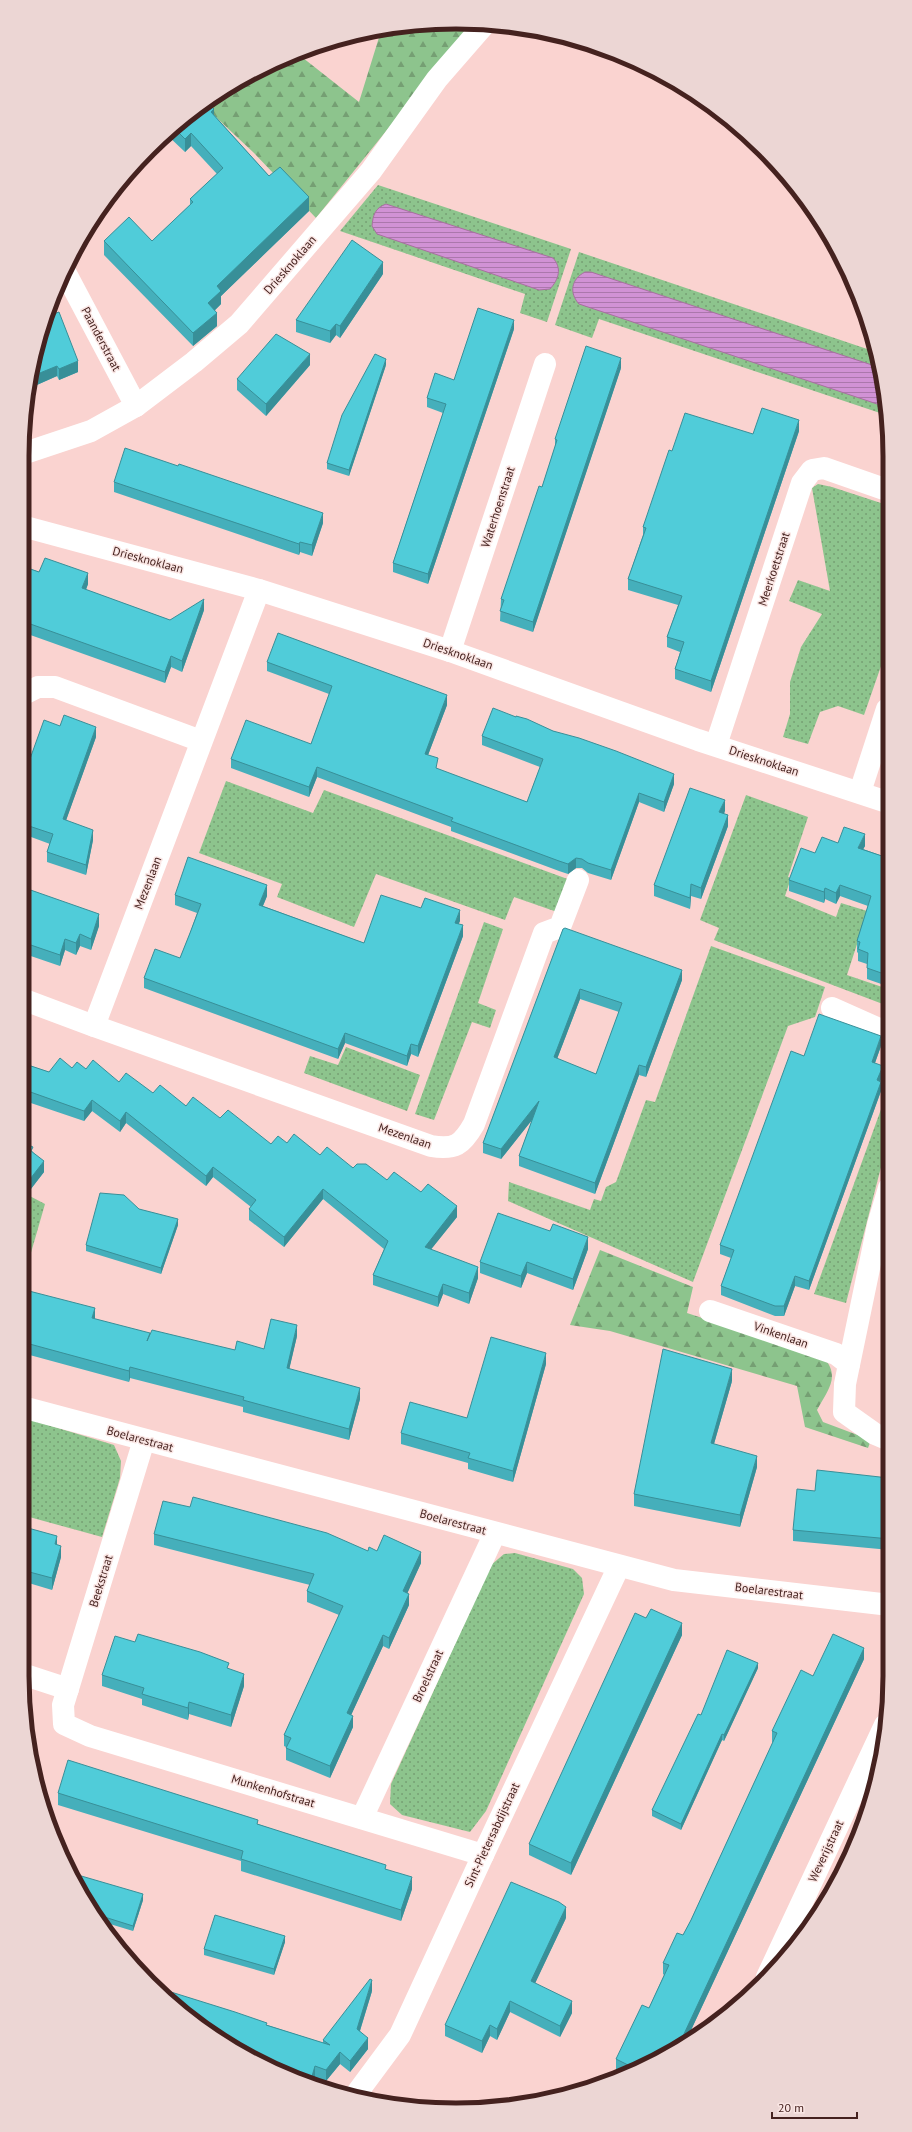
<svg xmlns="http://www.w3.org/2000/svg" width="912" height="2132" font-family="'PT Sans',sans-serif">
	<defs>
		<pattern id="grass-dots" width="8" height="8" patternUnits="userSpaceOnUse"><rect width="8" height="8" fill="#8dc48d"/><path d="M2 2h.1M6 6h.1" fill="none" stroke="#759f73" stroke-width="1.8" stroke-linecap="round"/></pattern>
		<pattern id="forest-firs" width="22" height="20" patternUnits="userSpaceOnUse"><rect width="22" height="20" fill="#8dc48d"/><path d="M5 1l3.5 6h-7zM16 11l3.5 6h-7z" fill="#759f73"/></pattern>
		<pattern id="water-rules" width="6" height="5" patternUnits="userSpaceOnUse"><rect width="6" height="5" fill="#d192d5"/><path d="M0 2.5h6" fill="none" stroke="#ab77ac"/></pattern>
	</defs>
	<rect width="100%" height="100%" fill="#fad3d0"/>
	<polygon fill="#eec4c0" points="873,1794 867,1816 832,1893 813,1919"/>
	<g fill="url(#grass-dots)">
		<polygon points="378,185 571,249 547,322 520,313 525,294 340,231"/>
		<polygon points="579,252 873,351 886,399 886,415 599,319 592,338 555,325"/>
		<polygon points="818,484 832,487 887,505 887,649 864,715 838,706 820,712 808,744 783,737 790,714 790,682 801,647 822,614 789,601 798,580 830,591 812,488"/>
		<polygon points="226,781 313,813 324,790 573,881 560,913 514,897 505,920 376,874 354,927 277,897 282,884 199,853"/>
		<polygon points="746,795 808,817 788,877 791,878 785,896 836,917 841,903 877,914 860,935 847,975 888,989 888,1006 714,940 719,928 700,920"/>
		<polygon points="484,922 503,929 478,1003 496,1010 490,1028 472,1022 434,1120 415,1114"/>
		<polygon points="711,946 825,987 815,1017 788,1026 693,1282 508,1201 509,1182 590,1210 594,1199 601,1201 606,1187 616,1182 646,1100 655,1102"/>
		<polygon points="346,1047 420,1075 407,1111 304,1073 310,1056 338,1065"/>
		<polygon points="888,1090 888,1140 846,1303 814,1294"/>
		<polygon points="22,1192 45,1204 22,1284"/>
		<polygon points="25,1418 114,1445 121,1461 120,1478 102,1537 22,1515 22,1429"/>
		<polygon points="515,1553 573,1569 582,1578 584,1594 486,1811 470,1832 402,1815 390,1804 391,1784 491,1565 504,1554"/>
	</g>
	<g fill="url(#forest-firs)">
		<polygon points="428,23 461,24 470,27 316,218 254,153 203,105 264,67 298,54 359,102 381,31"/>
		<path d="M600 1250 693 1287 687 1313 824 1358C841 1377 827 1391 817 1410L823 1422 871 1440 868 1448 805 1427 797 1386 610 1331 570 1325Z"/>
	</g>
	<g fill="url(#water-rules)" stroke="#a7709e">
		<path d="M386 204 553 258C562 268 559 279 550 289L539 290 377 234 372 226C373 215 375 208 386 204Z"/>
		<path d="M585 272H591L878 367 886 399V407L579 304C569 293 571 279 585 272Z"/>
	</g>
	<g fill="none" stroke-linecap="round" stroke-linejoin="round">
		<g stroke="#fff" stroke-width="22">
			<polyline points="65,272 136,406"/>
			<polyline points="22,454 91,431 136,406 194,362 239,324 371,171 437,79 484,25"/>
			<polyline points="22,526 259,590 450,651 698,740 887,802"/>
			<path d="M259 590 94 1026 431 1146C455 1150 462 1145 474 1124L544 933 560 927 578 880"/>
			<polyline points="450,651 545,364"/>
			<polyline points="22,695 38,687 55,687 201,741"/>
			<polyline points="716,745 802,483 812,470 824,468 887,490"/>
			<polyline points="860,792 887,709"/>
			<polyline points="22,999 94,1026"/>
			<polyline points="832,1008 888,1033"/>
			<polyline points="889,1188 878,1225 845,1384 844,1412 875,1434 889,1440"/>
			<polyline points="710,1311 836,1354 849,1364"/>
			<polyline points="22,1407 674,1580 890,1605"/>
			<polyline points="144,1440 63,1705 64,1724 90,1736 483,1855"/>
			<polyline points="22,1674 68,1689"/>
			<polyline points="362,1818 495,1533"/>
			<polyline points="767,1977 885,1725"/>
			<polyline points="354,2097 400,2035 483,1855 619,1566"/>
		</g>
	</g>
	<g fill="#45afbb" fill-rule="evenodd">
		<polygon points="192,112 214,115 269,176 309,211 221,296 221,304 215,310 217,326 193,346 104,255 104,241 152,241 190,205 190,199 217,174 191,146 185,152 167,135"/>
		<polygon points="383,274 340,338 336,335 330,343 296,332 296,320"/>
		<polygon points="45,317 78,372 59,380 57,376 30,388 29,386 30,372"/>
		<polygon points="514,329 428,584 393,572 393,563 443,413 427,407 427,398 454,380"/>
		<polygon points="310,365 266,416 237,390 237,379"/>
		<polygon points="386,365 349,476 327,469 327,463"/>
		<polygon points="621,368 533,632 500,621 501,599 542,487 555,447 555,439"/>
		<polygon points="799,431 711,692 675,679 675,669 680,652 667,647 667,637 678,605 628,590 628,579 643,535 643,527 672,451 753,434"/>
		<polygon points="114,482 323,523 312,556 300,552 299,555 114,492"/>
		<polygon points="22,566 39,572 88,584 86,590 170,620 204,610 182,672 171,667 165,683 22,632"/>
		<polygon points="267,662 447,705 428,755 437,769 527,802 540,767 482,745 482,736 516,717 553,731 674,784 664,812 639,802 611,880 588,873 582,868 576,868 568,874 559,871 451,831 451,827 317,777 309,797 231,768 231,759 311,744 329,694 267,671"/>
		<polygon points="60,726 96,737 66,820 93,840 86,875 47,862 47,852 50,844 23,834 23,830 22,830 22,781"/>
		<polygon points="725,811 724,814 728,826 701,899 691,896 690,909 654,896 654,885"/>
		<polygon points="838,843 865,846 863,849 888,858 888,984 887,986 867,979 867,964 858,961 858,953 857,952 857,941 868,906 840,896 836,904 825,899 824,903 789,891 789,880"/>
		<polygon points="22,888 99,926 91,950 80,946 76,955 65,950 60,966 22,953"/>
		<polygon points="175,895 267,896 263,906 364,943 460,921 458,924 463,936 418,1057 411,1054 407,1066 345,1043 338,1059 144,988 144,978 180,958 190,933 197,913 175,905"/>
		<path d="M563 929 682 980 646 1077 639 1075 595 1194 519 1166V1156L532 1120 501 1159 483 1153V1143ZM580 999 619 1012 596 1074 557 1059Z"/>
		<polygon points="881,1046 875,1063 883,1075 880,1081 881,1091 809,1290 795,1286 784,1316 775,1316 721,1295 721,1286 731,1258 720,1254 720,1245"/>
		<polygon points="22,1063 49,1072 72,1068 86,1069 119,1082 153,1093 220,1118 271,1144 287,1143 421,1192 457,1217 431,1249 478,1278 469,1304 443,1294 438,1307 373,1285 373,1275 384,1249 323,1199 284,1247 249,1220 249,1209 251,1207 213,1177 206,1186 126,1123 120,1132 92,1111 84,1121 22,1100"/>
		<polygon points="22,1142 33,1152 44,1172 27,1194 22,1192"/>
		<polygon points="139,1209 178,1225 161,1274 86,1251 86,1245"/>
		<polygon points="588,1249 573,1290 527,1273 521,1288 480,1273 480,1262"/>
		<polygon points="22,1318 95,1319 150,1336 235,1350 264,1349 297,1336 289,1369 360,1399 349,1440 243,1412 243,1407 130,1378 129,1382 26,1354 26,1341 22,1340"/>
		<polygon points="546,1364 513,1482 468,1469 468,1463 401,1444 401,1433 467,1418"/>
		<polygon points="732,1381 714,1444 757,1467 740,1527 634,1506 634,1494"/>
		<polygon points="889,1478 890,1550 793,1541 793,1530 815,1491"/>
		<polygon points="154,1534 368,1551 377,1551 421,1563 407,1593 409,1605 389,1649 383,1646 351,1715 353,1727 330,1778 286,1760 286,1747 284,1746 284,1735 339,1615 307,1602 307,1591 310,1585 154,1545"/>
		<polygon points="57,1545 61,1557 52,1590 22,1581 22,1548"/>
		<polygon points="646,1618 682,1635 571,1875 529,1855 529,1844"/>
		<polygon points="135,1642 229,1669 244,1686 231,1727 189,1714 188,1720 142,1705 142,1699 102,1686 102,1675"/>
		<polygon points="864,1659 685,2043 673,2052 624,2074 616,2070 616,2059 649,2008 664,1975 663,1974 663,1963 683,1935 691,1920 773,1742 772,1742 772,1731 813,1676"/>
		<polygon points="758,1668 724,1741 722,1740 681,1830 652,1816 652,1810 701,1715"/>
		<polygon points="58,1793 258,1824 386,1869 412,1889 401,1921 241,1871 241,1861 58,1805"/>
		<polygon points="80,1893 143,1900 133,1931 100,1921"/>
		<polygon points="566,1918 535,1983 572,2013 560,2037 510,2012 497,2040 490,2036 482,2053 445,2036 445,2025"/>
		<polygon points="285,1942 274,1975 204,1955 204,1949"/>
		<polygon points="372,1991 360,2031 368,2049 350,2072 340,2064 326,2081 315,2078 313,2085 239,2052 267,2025 323,2043 323,2040"/>
	</g>
	<g fill="#388f98">
		<polygon points="214,109 214,123 211,112"/>
		<polygon points="191,133 191,146 185,152 185,139"/>
		<polygon points="309,197 309,211 221,296 221,304 208,317 208,303 217,286"/>
		<polygon points="383,262 383,274 340,338 340,326"/>
		<polygon points="217,313 217,326 193,346 193,333"/>
		<polygon points="514,320 514,329 428,584 428,574"/>
		<polygon points="336,324 336,335 330,343 330,331"/>
		<polygon points="310,354 310,365 266,416 266,404"/>
		<polygon points="621,358 621,368 533,632 533,622"/>
		<polygon points="386,359 386,365 349,476 349,470"/>
		<polygon points="78,361 78,372 59,380 59,369"/>
		<polygon points="57,366 57,376 30,388 30,377"/>
		<polygon points="799,420 799,431 711,692 711,681"/>
		<polygon points="323,513 323,523 312,556 312,545"/>
		<polygon points="300,542 300,552 299,555 299,544"/>
		<polygon points="88,573 88,584 82,599 82,588"/>
		<polygon points="204,599 204,610 182,672 182,661"/>
		<polygon points="171,656 171,667 165,683 165,672"/>
		<polygon points="447,695 447,705 425,763 425,754"/>
		<polygon points="96,727 96,737 63,829 63,819"/>
		<polygon points="317,767 317,777 309,797 309,787"/>
		<polygon points="674,774 674,784 664,812 664,802"/>
		<polygon points="639,793 639,802 611,880 611,870"/>
		<polygon points="725,800 725,811 719,823 719,812"/>
		<polygon points="728,815 728,826 701,899 701,888"/>
		<polygon points="93,830 93,840 86,875 86,865"/>
		<polygon points="865,834 865,846 858,859 858,848"/>
		<polygon points="576,858 576,868 568,874 568,864"/>
		<polygon points="691,884 691,896 690,909 690,898"/>
		<polygon points="267,885 267,896 259,915 259,905"/>
		<polygon points="840,885 840,896 836,904 836,893"/>
		<polygon points="825,888 825,899 824,903 824,892"/>
		<polygon points="460,910 460,921 455,933 455,923"/>
		<polygon points="99,914 99,926 91,950 91,939"/>
		<polygon points="463,925 463,936 418,1057 418,1046"/>
		<polygon points="80,934 80,946 76,955 76,943"/>
		<polygon points="65,939 65,950 60,966 60,955"/>
		<polygon points="682,970 682,980 646,1077 646,1067"/>
		<polygon points="888,973 888,984 887,986 887,975"/>
		<polygon points="580,989 580,999 554,1067 554,1057"/>
		<polygon points="345,1033 345,1043 338,1059 338,1049"/>
		<polygon points="881,1036 881,1046 872,1071 872,1062"/>
		<polygon points="411,1044 411,1054 407,1066 407,1056"/>
		<polygon points="639,1065 639,1075 595,1194 595,1183"/>
		<polygon points="883,1066 883,1075 877,1090 877,1080"/>
		<polygon points="881,1082 881,1091 809,1290 809,1281"/>
		<polygon points="92,1100 92,1111 84,1121 84,1111"/>
		<polygon points="539,1101 539,1111 501,1159 501,1149"/>
		<polygon points="126,1112 126,1123 120,1132 120,1121"/>
		<polygon points="44,1161 44,1172 27,1194 27,1183"/>
		<polygon points="213,1167 213,1177 206,1186 206,1176"/>
		<polygon points="323,1189 323,1199 284,1247 284,1237"/>
		<polygon points="457,1206 457,1217 425,1257 425,1247"/>
		<polygon points="178,1219 178,1225 161,1274 161,1268"/>
		<polygon points="588,1237 588,1249 573,1290 573,1279"/>
		<polygon points="527,1262 527,1273 521,1288 521,1276"/>
		<polygon points="478,1267 478,1278 469,1304 469,1293"/>
		<polygon points="795,1276 795,1286 784,1316 784,1306"/>
		<polygon points="443,1284 443,1294 438,1307 438,1297"/>
		<polygon points="95,1308 95,1319 92,1318"/>
		<polygon points="297,1325 297,1336 287,1379 287,1368"/>
		<polygon points="546,1353 546,1364 513,1482 513,1471"/>
		<polygon points="130,1367 130,1378 129,1382 129,1371"/>
		<polygon points="732,1369 732,1381 711,1454 711,1443"/>
		<polygon points="360,1388 360,1399 349,1440 349,1429"/>
		<polygon points="757,1456 757,1467 740,1527 740,1515"/>
		<polygon points="57,1536 57,1547 55,1544"/>
		<polygon points="61,1546 61,1557 52,1590 52,1578"/>
		<polygon points="421,1552 421,1563 403,1603 403,1591"/>
		<polygon points="409,1594 409,1605 389,1649 389,1638"/>
		<polygon points="682,1623 682,1635 571,1875 571,1863"/>
		<polygon points="383,1635 383,1646 347,1724 347,1713"/>
		<polygon points="864,1648 864,1659 685,2043 677,2049"/>
		<polygon points="758,1663 758,1668 724,1741 724,1735"/>
		<polygon points="244,1674 244,1686 231,1727 231,1715"/>
		<polygon points="189,1702 189,1714 188,1720 188,1708"/>
		<polygon points="353,1716 353,1727 330,1778 330,1766"/>
		<polygon points="722,1734 722,1740 681,1830 681,1824"/>
		<polygon points="412,1877 412,1889 401,1921 401,1910"/>
		<polygon points="143,1894 143,1900 133,1931 133,1926"/>
		<polygon points="566,1907 566,1918 531,1992 531,1981"/>
		<polygon points="285,1936 285,1942 274,1975 274,1969"/>
		<polygon points="372,1980 372,1991 357,2040 357,2029"/>
		<polygon points="510,2001 510,2012 497,2040 497,2029"/>
		<polygon points="572,2001 572,2013 560,2037 560,2026"/>
		<polygon points="490,2025 490,2036 482,2053 482,2041"/>
		<polygon points="368,2038 368,2049 350,2072 350,2061"/>
		<polygon points="340,2052 340,2064 326,2081 326,2070"/>
		<polygon points="315,2066 315,2078 313,2085 310,2084 310,2083"/>
	</g>
	<g fill="#50ccd9" stroke="#388f98" fill-rule="evenodd">
		<polygon points="207,102 214,109 211,112 269,176 280,167 309,197 217,286 221,291 208,303 217,313 193,333 104,241 129,217 152,241 193,202 190,199 223,168 191,133 185,139 174,128 192,112"/>
		<polygon points="352,240 383,262 340,326 336,324 330,331 296,320"/>
		<polygon points="478,308 514,320 428,574 393,563 446,404 427,398 435,373 454,380"/>
		<polygon points="59,312 78,361 59,369 57,366 30,377 30,372 45,317"/>
		<polygon points="276,334 310,354 266,404 237,379"/>
		<polygon points="586,346 621,358 533,622 500,611 504,600 501,599 539,486 542,487 557,440 555,439"/>
		<polygon points="375,354 386,359 349,470 327,463 342,415"/>
		<polygon points="762,408 799,420 711,681 675,669 684,642 667,637 682,596 628,579 646,528 643,527 669,450 672,451 685,413 753,434"/>
		<polygon points="125,448 178,466 179,464 323,513 312,545 300,542 299,544 114,482"/>
		<polygon points="45,558 88,573 82,588 170,620 204,599 182,661 171,656 165,672 22,621 22,566 39,572"/>
		<polygon points="278,633 447,695 425,754 438,758 436,768 527,802 543,759 482,736 493,708 516,717 516,716 527,719 553,731 579,738 616,751 674,774 664,802 639,793 611,870 588,863 582,859 576,858 568,864 559,861 451,821 453,818 317,767 309,787 231,759 246,720 311,744 332,686 267,662"/>
		<polygon points="64,715 96,727 63,819 93,830 86,865 47,852 53,834 23,824 25,820 22,819 22,781 44,720 60,726"/>
		<polygon points="690,788 725,800 719,812 728,815 701,888 691,884 690,898 654,885"/>
		<polygon points="844,827 865,834 858,848 888,858 888,973 887,975 867,968 868,953 858,949 860,942 857,941 871,896 840,885 836,893 825,888 824,892 789,880 801,848 815,853 822,837 838,843"/>
		<polygon points="188,857 267,885 259,905 364,943 381,895 421,908 425,898 460,910 455,923 463,925 418,1046 411,1044 407,1056 345,1033 338,1049 144,978 155,949 180,958 190,933 201,904 175,895"/>
		<polygon points="22,887 99,914 91,939 80,934 76,943 65,939 60,955 22,942"/>
		<path d="M565 928 682 970 646 1067 639 1065 595 1183 519 1156 539 1101 501 1149 483 1143 563 929ZM580 989 622 1003 596 1074 554 1057Z"/>
		<polygon points="819,1014 881,1036 872,1062 883,1066 877,1080 881,1082 809,1281 795,1276 784,1306 775,1306 721,1286 734,1250 720,1245 791,1051 804,1056"/>
		<polygon points="60,1058 72,1068 77,1062 86,1069 93,1060 119,1082 126,1073 153,1093 160,1085 186,1106 193,1097 220,1118 228,1110 271,1144 278,1136 287,1143 294,1134 320,1155 327,1147 353,1168 357,1164 366,1164 387,1180 394,1172 421,1192 428,1184 457,1206 425,1247 478,1267 469,1293 443,1284 438,1297 373,1275 388,1241 323,1189 284,1237 249,1209 256,1200 213,1167 206,1176 126,1112 120,1121 92,1100 84,1111 22,1089 22,1063 49,1072"/>
		<polygon points="22,1142 33,1147 31,1151 44,1161 27,1183 22,1181"/>
		<polygon points="100,1193 124,1195 139,1209 178,1219 161,1268 86,1245"/>
		<polygon points="498,1213 550,1231 553,1224 588,1237 573,1279 527,1262 521,1276 480,1262"/>
		<polygon points="29,1291 95,1308 92,1318 150,1333 147,1341 152,1330 235,1350 237,1341 264,1349 271,1319 297,1325 287,1368 360,1388 349,1429 243,1400 244,1397 130,1367 129,1371 26,1343 29,1331 22,1329 22,1318"/>
		<polygon points="491,1337 546,1353 513,1471 468,1458 470,1453 401,1433 410,1402 467,1418"/>
		<polygon points="663,1349 732,1369 711,1443 757,1456 740,1515 634,1494"/>
		<polygon points="817,1470 889,1478 890,1539 793,1530 797,1489 815,1491"/>
		<polygon points="193,1497 327,1533 368,1551 369,1547 377,1551 384,1535 421,1552 403,1591 409,1594 389,1638 383,1635 347,1713 353,1716 330,1766 286,1748 291,1738 284,1735 343,1606 307,1591 314,1574 154,1534 163,1501 190,1507"/>
		<polygon points="28,1528 57,1536 55,1544 61,1546 52,1578 22,1570 22,1548"/>
		<polygon points="651,1609 682,1623 571,1863 529,1844 635,1613 646,1618"/>
		<polygon points="138,1634 200,1652 229,1663 227,1668 244,1674 231,1715 189,1702 188,1708 142,1694 144,1688 102,1675 115,1636 135,1642"/>
		<polygon points="833,1634 864,1648 677,2049 673,2052 636,2069 616,2059 642,2005 649,2008 669,1965 663,1963 677,1933 683,1935 691,1920 777,1733 772,1731 801,1670 813,1676"/>
		<polygon points="727,1650 758,1663 724,1735 722,1734 681,1824 652,1810 698,1714 701,1715"/>
		<polygon points="68,1760 258,1820 257,1824 386,1865 385,1869 412,1877 401,1910 241,1859 243,1851 58,1793"/>
		<polygon points="71,1873 143,1894 133,1926 95,1914 80,1893"/>
		<polygon points="511,1882 559,1902 566,1907 531,1981 572,2001 560,2026 510,2001 497,2029 490,2025 482,2041 445,2025"/>
		<polygon points="215,1915 285,1936 274,1969 204,1949"/>
		<polygon points="370,1979 372,1980 357,2029 368,2038 350,2061 340,2052 326,2070 315,2066 310,2083 304,2081 239,2052 170,2002 155,1987 235,2012 267,2023 266,2025 330,2045 323,2040"/>
	</g>
	<g text-anchor="middle" stroke-width="3" stroke-linejoin="round" paint-order="stroke">
		<g font-size="12" fill="#45221f" stroke="#fae6e4">
			<text transform="translate(290 265) rotate(-49)" y="4">Driesknoklaan</text>
			<text transform="translate(101 339) rotate(62)" y="4">Paanderstraat</text>
			<text transform="translate(498 507) rotate(-72)" y="4">Waterhoenstraat</text>
			<text transform="translate(148 560) rotate(15)" y="4">Driesknoklaan</text>
			<text transform="translate(774 569) rotate(-72)" y="4">Meerkoetstraat</text>
			<text transform="translate(458 654) rotate(19)" y="4">Driesknoklaan</text>
			<text transform="translate(764 761) rotate(18)" y="4">Driesknoklaan</text>
			<text transform="translate(148 883) rotate(-69)" y="4">Mezenlaan</text>
			<text transform="translate(405 1136) rotate(19)" y="4">Mezenlaan</text>
			<text transform="translate(781 1335) rotate(19)" y="4">Vinkenlaan</text>
			<text transform="translate(140 1439) rotate(15)" y="4">Boelarestraat</text>
			<text transform="translate(453 1522) rotate(15)" y="4">Boelarestraat</text>
			<text transform="translate(101 1581) rotate(-73)" y="4">Beekstraat</text>
			<text transform="translate(769 1591) rotate(7)" y="4">Boelarestraat</text>
			<text transform="translate(428 1676) rotate(-65)" y="4">Broelstraat</text>
			<text transform="translate(273 1791) rotate(17)" y="4">Munkenhofstraat</text>
			<text transform="translate(492 1835) rotate(-65)" y="4">Sint-Pietersabdijstraat</text>
			<text transform="translate(826 1851) rotate(-65)" y="4">Weverijstraat</text>
		</g>
	</g>
	<path d="M0 0H912V2132H0ZM456 29H456A427 427 0 0 1 883 456V1676A427 427 0 0 1 456 2103H456A427 427 0 0 1 29 1676V456A427 427 0 0 1 456 29Z" fill="#ecd6d4" fill-rule="evenodd"/>
	<path fill="none" stroke="#45221f" stroke-width="5" d="M456 29H456A427 427 0 0 1 883 456V1676A427 427 0 0 1 456 2103H456A427 427 0 0 1 29 1676V456A427 427 0 0 1 456 29Z"/>
	<path d="M772 2112v6h85v-6" fill="none" stroke="#45221f" stroke-width="2"/>
	<text x="778" y="2112" font-size="12" fill="#45221f" stroke="#fae6e4" stroke-width="3" paint-order="stroke">20 m</text>
</svg>
